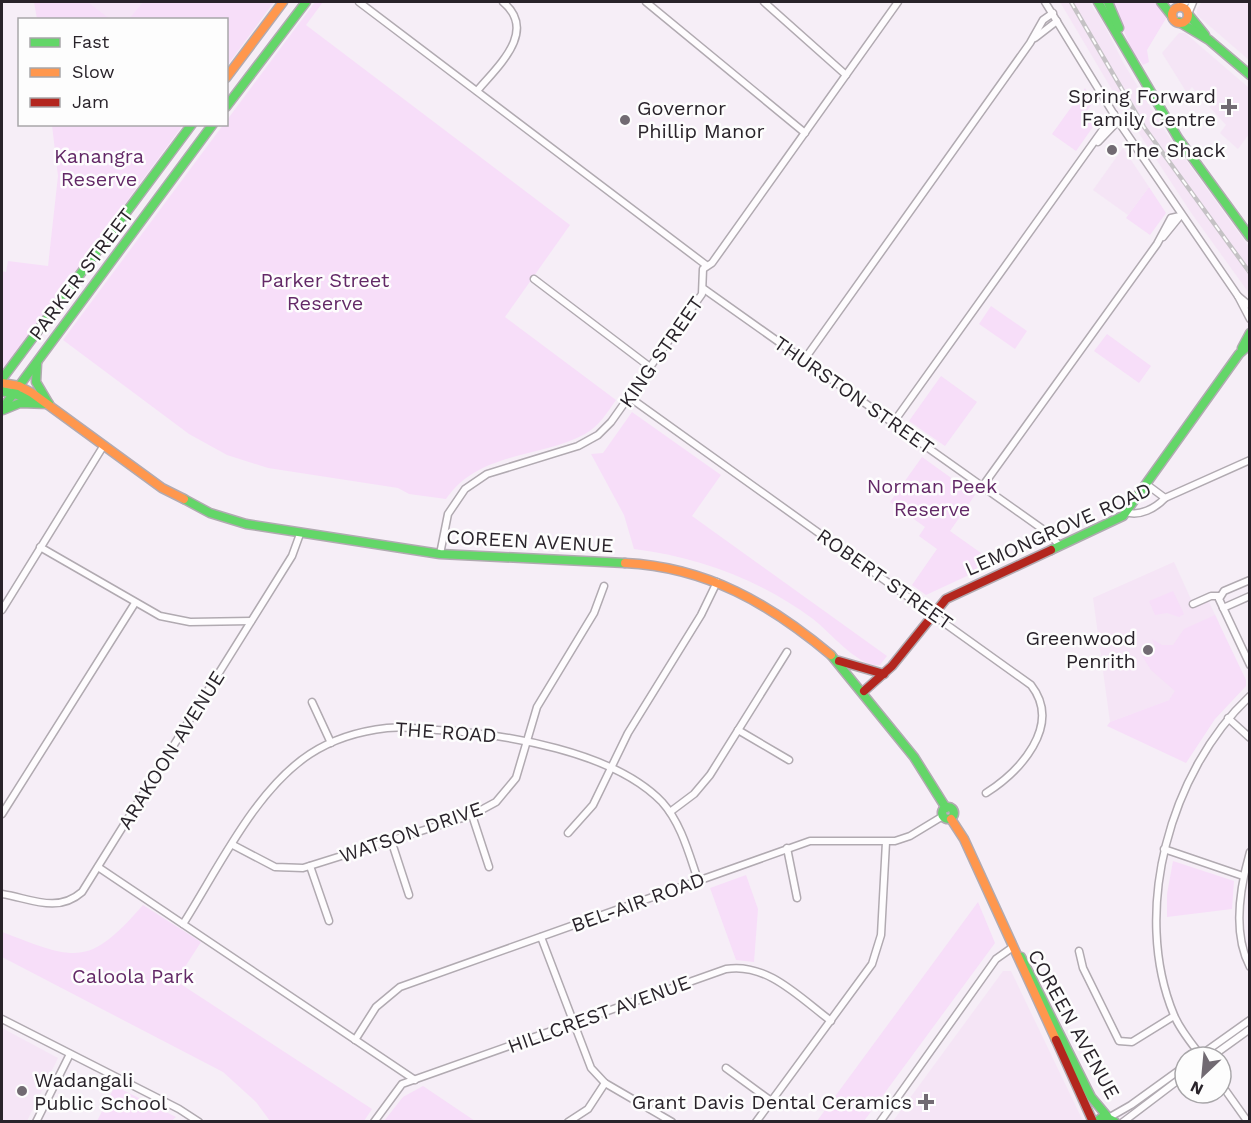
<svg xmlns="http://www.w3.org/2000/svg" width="1251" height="1123" font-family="'Work Sans',sans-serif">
	<rect width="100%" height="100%" fill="#f6eef7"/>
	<g fill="#f5e5f6">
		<polygon points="88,2 143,2 129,20 110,19"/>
		<polygon points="1060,2 1090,2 1096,13 1097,11 1124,64 1167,134 1249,247 1249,293 1192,214 1127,115"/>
		<polygon points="1202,2 1249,2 1249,60 1197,15 1197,9"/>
		<polygon points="1179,33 1185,33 1249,88 1249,134 1238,149 1220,133 1226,125 1192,87 1187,93 1162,53"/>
		<polygon points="1123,148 1149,187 1128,215 1093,190"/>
		<polygon points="1174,562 1194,606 1208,600 1219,623 1195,666 1169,700 1110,722 1093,598"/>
		<polygon points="1003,971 1011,971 1083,1121 893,1121"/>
		<polygon points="2,1028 58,1058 27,1121 2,1121"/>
	</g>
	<g fill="#f7def9">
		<polygon points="34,2 88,2 110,19 37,19"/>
		<polygon points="143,2 274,2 227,66 226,20 129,19"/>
		<path d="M315 2H323L306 25 570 225 505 317 616 400C607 413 599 426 585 434 538 459 479 451 446 499L409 494 398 488 268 468 227 455 189 434 63 340 223 125 226 124 227 120Z"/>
		<polygon points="1113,2 1153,2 1168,15 1147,50 1149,62 1143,65 1139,59 1135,60"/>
		<polygon points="1085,88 1093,102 1087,111 1095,124 1076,151 1052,134"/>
		<polygon points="52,125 183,125 2,370 2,271 6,272 8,261 48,266 58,176"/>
		<polygon points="1149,187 1166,213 1150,235 1126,218"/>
		<polygon points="991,306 1027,331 1015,349 979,324"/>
		<polygon points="1107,334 1151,366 1139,383 1094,351"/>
		<polygon points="941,376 977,402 945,446 909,421"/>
		<path d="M632 412 721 475 692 516 887 656 880 665C860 669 829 631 813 619 761 580 698 557 634 549L624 515 591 454 603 453Z"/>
		<polygon points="922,457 975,495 950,531 995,563 926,595 912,585 937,549 919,536 925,527 890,502"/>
		<polygon points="1173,591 1184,614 1179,617 1167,613 1155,615 1149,601"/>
		<polygon points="1215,615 1246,680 1246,686 1215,719 1186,763 1107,726 1110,722 1169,700 1175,691 1151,670 1142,656 1156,649 1152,639 1162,645 1173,645 1184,629"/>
		<polygon points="1173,861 1234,881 1232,909 1167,917 1167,894"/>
		<polygon points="746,875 758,909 754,962 736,960 710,888"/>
		<polygon points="978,902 995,943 864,1121 817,1121"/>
		<path d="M143 905 201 942 176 981 372 1109 364 1121H270L256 1102 223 1072 2 957V932C76 960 88 968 143 905Z"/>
		<polygon points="115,1086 176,1117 171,1121 97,1121"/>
		<polygon points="423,1086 475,1121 384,1121 403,1097"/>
	</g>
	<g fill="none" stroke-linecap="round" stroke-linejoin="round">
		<g stroke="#b1aab1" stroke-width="9">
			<g id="street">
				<polyline points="359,2 706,265"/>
				<polyline points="646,2 805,133"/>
				<polyline points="764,2 846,75"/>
				<polyline points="1045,2 1118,121 1238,296 1250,306"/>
				<polyline points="1178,7 1186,2"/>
				<polyline points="1188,14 1193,2"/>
				<polyline points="1035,38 1057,21"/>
				<path d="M477 91C498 66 538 31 503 2"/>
				<polyline points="1098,142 1118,121"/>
				<polyline points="1163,237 1180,216"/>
				<polyline points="534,279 650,367"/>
				<polyline points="704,289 1048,533 1060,546"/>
				<polyline points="1238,296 1250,319"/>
				<polyline points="804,360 1030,43 1043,20 1053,13"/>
				<path d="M629 397 1031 685C1063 726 1019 772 986 793"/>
				<polyline points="893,423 1114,114"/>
				<polyline points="1146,484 1165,498"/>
				<polyline points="982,487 1157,244 1171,218 1180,216"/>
				<path d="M1126 512C1139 517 1156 508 1165 498L1250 460"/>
				<polyline points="40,547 160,616 190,622 251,621"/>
				<polyline points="440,554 448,514 465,489 487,474 578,446 598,435 611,422 702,294 703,269 712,263 898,2"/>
				<polyline points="1250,580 1224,591 1219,599 1250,665"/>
				<polyline points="1193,604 1211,596 1220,596"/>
				<polyline points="1223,608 1250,596"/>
				<polyline points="2,610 104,445"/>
				<polyline points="312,702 331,743"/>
				<polyline points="1228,718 1250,738"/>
				<polyline points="738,730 789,760"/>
				<polyline points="670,812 694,794 710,775 787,652"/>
				<polyline points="2,814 135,603"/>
				<polyline points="472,815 489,867"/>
				<polyline points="568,833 593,805 628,733 701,615 717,582"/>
				<polyline points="391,840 409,895"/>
				<polyline points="233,845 275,867 303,868 472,815 496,802 516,778 537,707 594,613 604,586"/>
				<polyline points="787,848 797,898"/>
				<polyline points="1164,849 1243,876"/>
				<path d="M1250 852C1240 887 1232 933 1250 967"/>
				<polyline points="310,866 329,921"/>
				<polyline points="98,867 415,1080"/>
				<path d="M2 894C29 898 57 914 82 892L292 556 300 534"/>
				<path d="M183 924C218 869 255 790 310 754 333 739 360 731 387 728 403 726 420 729 437 730 505 734 613 751 662 802 681 823 689 854 698 880"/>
				<polyline points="541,937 591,1068 605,1083 672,1122"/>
				<polyline points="1079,951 1083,968 1119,1041 1132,1042 1174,1016"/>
				<polyline points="2,1019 179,1109 199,1122"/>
				<polyline points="355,1040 376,1007 400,987 810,841 895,841 910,836 943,816"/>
				<polyline points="1198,1057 1250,1020"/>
				<path d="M1202 1057C1192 1044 1180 1030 1174 1015 1131 912 1170 771 1250 696"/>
				<polyline points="1211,1057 1250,1029"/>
				<polyline points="726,1068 771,1101"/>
				<polyline points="1221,1084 1248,1122"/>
				<polyline points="1110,1117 1131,1105 1185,1066"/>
				<polyline points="36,1122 70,1054"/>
				<path d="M374 1122 402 1084 726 969C767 962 800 998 831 1021"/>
				<polyline points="568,1122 588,1109 605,1083"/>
				<polyline points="756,1122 872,964 881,935 886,842"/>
				<polyline points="880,1122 996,959 1013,947"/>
				<polyline points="1123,1122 1185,1075"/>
			</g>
		</g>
		<g stroke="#b1aab1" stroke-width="11">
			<g id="fast">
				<polyline points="1098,2 1178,138 1250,237"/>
				<polyline points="1108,2 1119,28"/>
				<polyline points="1161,2 1172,16"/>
				<polyline points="1188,14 1205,35"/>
				<polyline points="1179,22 1209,40 1250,75"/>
				<polyline points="226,107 306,2"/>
				<polyline points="1242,348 1250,333"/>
				<polyline points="37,363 36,382 49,404"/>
				<polyline points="2,379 192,124"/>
				<polyline points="2,391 34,399"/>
				<polyline points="2,409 213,124"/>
				<polyline points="3,410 20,403 49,404"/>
				<polyline points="184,499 210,513 246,524 440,554 625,563"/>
				<polyline points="1051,550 1123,516 1239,354 1250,344"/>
				<polyline points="831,655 914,757 946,808"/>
				<circle cx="948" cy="813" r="6"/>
				<polyline points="1021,957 1091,1097 1107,1116"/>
				<polyline points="1096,1122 1104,1116 1115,1122"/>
			</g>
		</g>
		<g stroke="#b1aab1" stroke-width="11">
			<g id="slow">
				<circle cx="1180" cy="15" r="8"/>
				<polyline points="226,78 283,2"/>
				<polyline points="2,383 19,386 32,393 162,488 184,499"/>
				<path d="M625 563C707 567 770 604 831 655"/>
				<polyline points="951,819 964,839 1056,1040"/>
			</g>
		</g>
		<g stroke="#b1aab1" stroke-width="11">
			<g id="jam">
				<polyline points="839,661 884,674"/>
				<polyline points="864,691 892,666 946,599 1051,550"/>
				<polyline points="1056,1040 1093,1122"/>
			</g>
		</g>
		<use href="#street" stroke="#fefcfe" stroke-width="6"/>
		<use href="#fast" stroke="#63d668" stroke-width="8"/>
		<use href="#slow" stroke="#ff974d" stroke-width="8"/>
		<use href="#jam" stroke="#b3261e" stroke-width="8"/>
		<g stroke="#c5c2c5" stroke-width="4.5">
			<polyline id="rail" points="1071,2 1144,127 1250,273"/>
		</g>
		<use href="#rail" stroke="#fdfdfd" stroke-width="2" stroke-dasharray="7" stroke-linecap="butt"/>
	</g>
	<g fill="#716a72" stroke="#fdfdfd" stroke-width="2">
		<path d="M1226 98h6v6h6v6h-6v6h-6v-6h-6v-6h6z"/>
		<circle cx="625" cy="120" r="6"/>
		<circle cx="1112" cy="150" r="6"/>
		<circle cx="1148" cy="650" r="6"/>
		<circle cx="22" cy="1091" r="6"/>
		<path d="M923 1093h6v6h6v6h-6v6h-6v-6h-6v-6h6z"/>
	</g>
	<g text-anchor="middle" stroke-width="5" stroke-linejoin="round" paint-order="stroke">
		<g font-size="20" fill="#29232a" stroke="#fdfdfd" text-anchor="end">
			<text x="1216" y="103">Spring Forward<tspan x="1216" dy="23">Family Centre</tspan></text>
			<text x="637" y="115" text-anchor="start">Governor<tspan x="637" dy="23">Phillip Manor</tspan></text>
			<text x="1124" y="157" text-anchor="start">The Shack</text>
			<text x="1136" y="645">Greenwood<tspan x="1136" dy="23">Penrith</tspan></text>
			<text x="34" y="1087" text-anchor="start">Wadangali<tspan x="34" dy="23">Public School</tspan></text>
			<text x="912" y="1109">Grant Davis Dental Ceramics</text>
		</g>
		<g font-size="20" fill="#632967" stroke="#fdfdfd">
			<text x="99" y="163">Kanangra<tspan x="99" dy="23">Reserve</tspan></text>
			<text x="325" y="287">Parker Street<tspan x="325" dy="23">Reserve</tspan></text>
			<text x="932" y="493">Norman Peek<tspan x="932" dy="23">Reserve</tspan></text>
			<text x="133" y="983">Caloola Park</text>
		</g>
		<g font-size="20" fill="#29232a" stroke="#fdfdfd">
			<text transform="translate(81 274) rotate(-53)" y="7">PARKER STREET</text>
			<text transform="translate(661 352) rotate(-55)" y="7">KING STREET</text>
			<text transform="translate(854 395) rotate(35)" y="7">THURSTON STREET</text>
			<text transform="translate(1058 529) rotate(-24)" y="7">LEMONGROVE ROAD</text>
			<text transform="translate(530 541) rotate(3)" y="7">COREEN AVENUE</text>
			<text transform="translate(885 579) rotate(35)" y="7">ROBERT STREET</text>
			<text transform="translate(446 732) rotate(4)" y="7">THE ROAD</text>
			<text transform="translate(171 750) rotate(-58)" y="7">ARAKOON AVENUE</text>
			<text transform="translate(411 832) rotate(-19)" y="7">WATSON DRIVE</text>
			<text transform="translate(638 902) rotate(-20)" y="7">BEL-AIR ROAD</text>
			<text transform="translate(599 1014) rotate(-20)" y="7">HILLCREST AVENUE</text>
			<text transform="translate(1074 1024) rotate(61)" y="7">COREEN AVENUE</text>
		</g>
	</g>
	<rect width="1251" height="1123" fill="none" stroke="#29232a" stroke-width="6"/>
	<rect x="18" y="18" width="210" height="108" fill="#fdfdfd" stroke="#a8a6a9" stroke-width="1.5"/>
	<rect x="30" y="38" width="30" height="9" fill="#63d668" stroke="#a8a6a9" stroke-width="1.5"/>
	<text x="72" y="48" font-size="18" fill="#29232a">Fast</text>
	<rect x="30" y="68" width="30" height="9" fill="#ff974d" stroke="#a8a6a9" stroke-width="1.5"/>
	<text x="72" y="78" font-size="18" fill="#29232a">Slow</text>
	<rect x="30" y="98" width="30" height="9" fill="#b3261e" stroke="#a8a6a9" stroke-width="1.5"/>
	<text x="72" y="108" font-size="18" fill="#29232a">Jam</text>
	<g transform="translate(1203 1075) rotate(206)"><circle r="28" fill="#fdfdfd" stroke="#a8a6a9" stroke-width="1.5"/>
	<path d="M0-4.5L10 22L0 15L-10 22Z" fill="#716a72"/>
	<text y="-9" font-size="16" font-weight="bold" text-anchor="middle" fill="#29232a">N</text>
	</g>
</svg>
